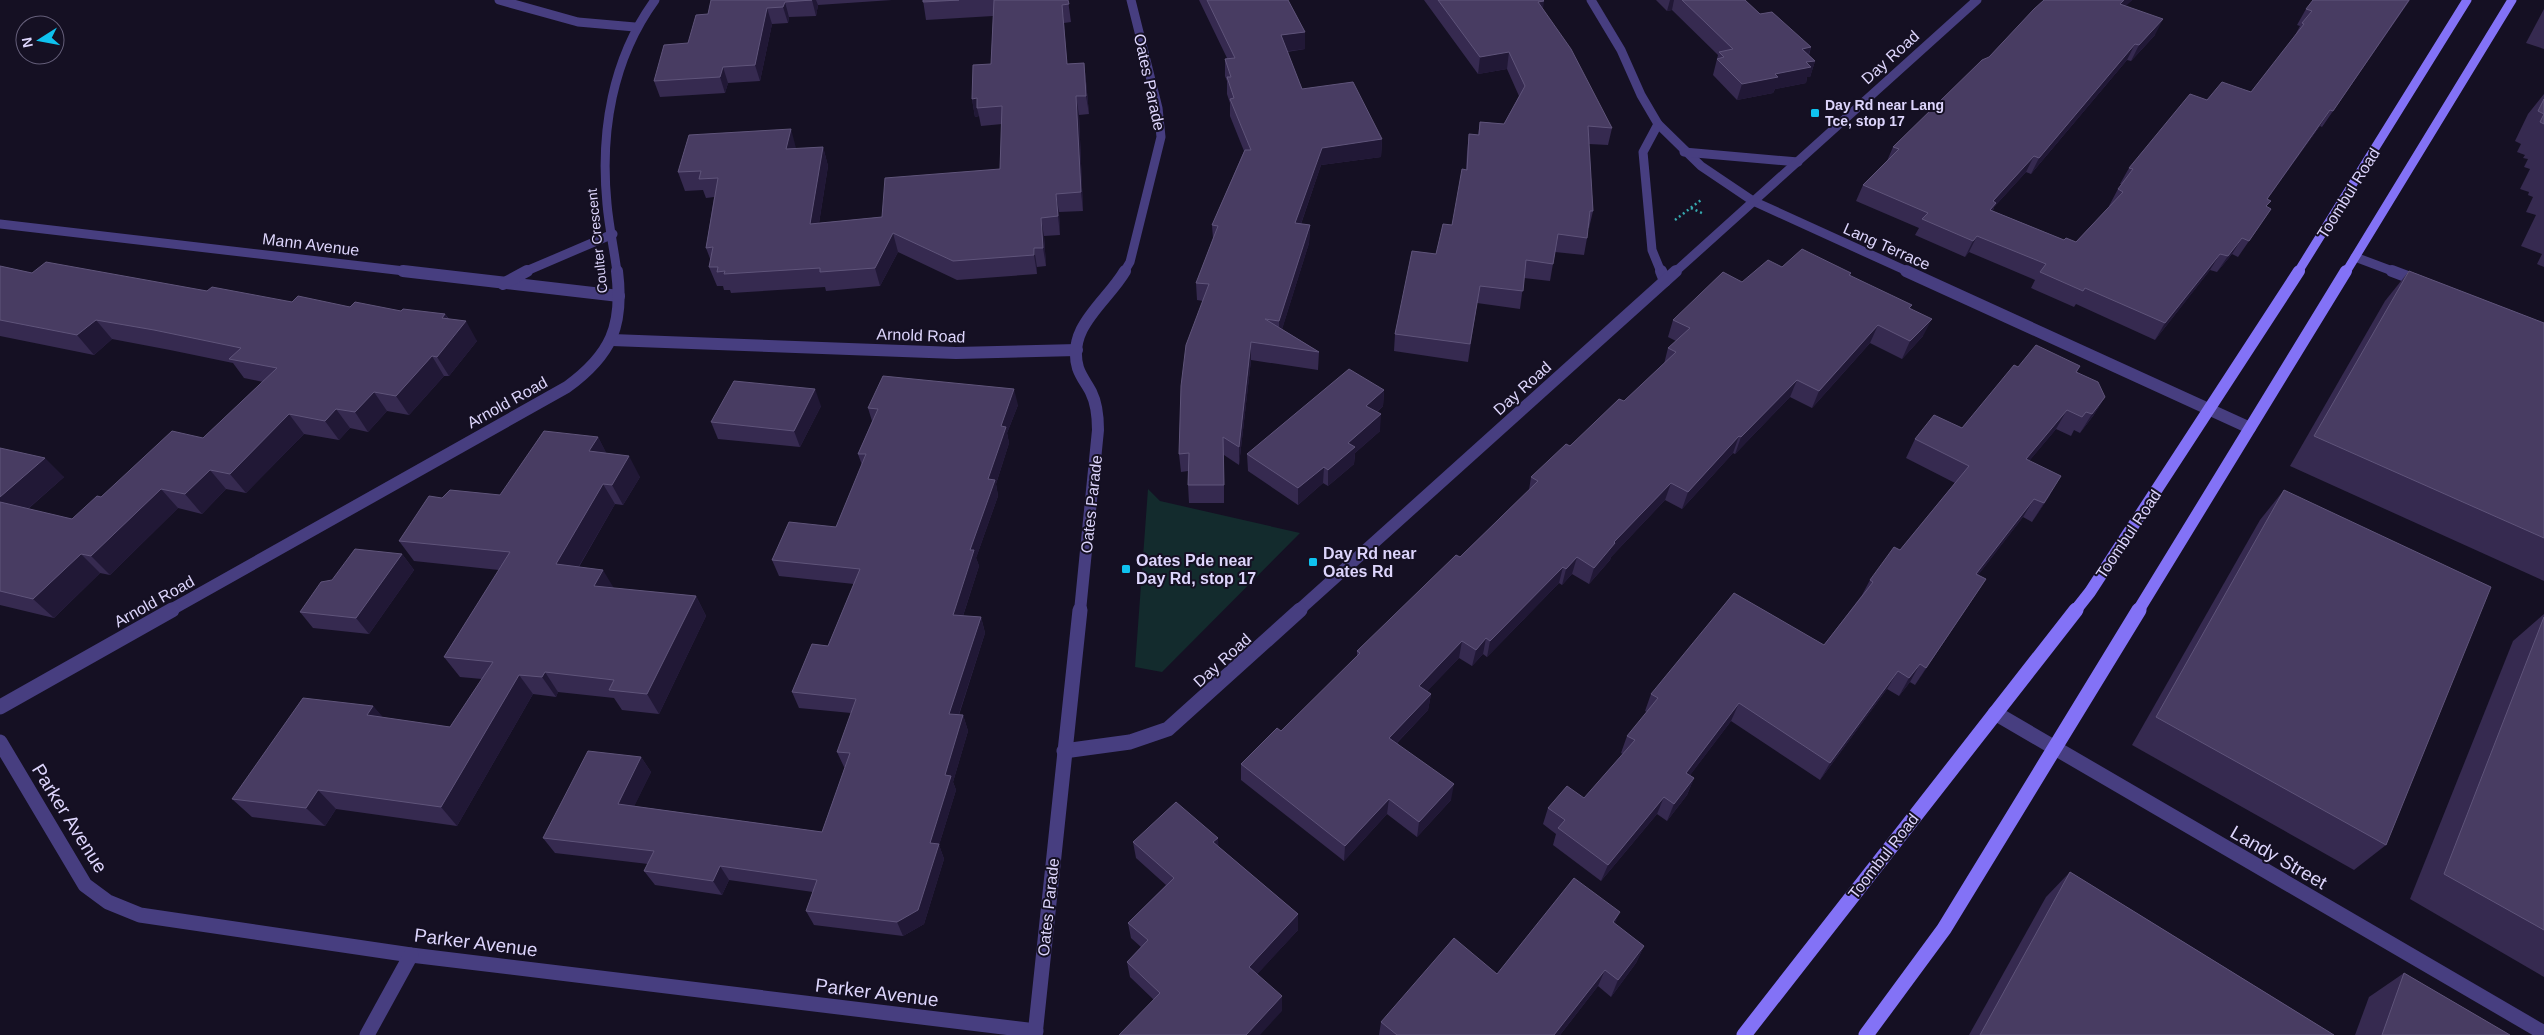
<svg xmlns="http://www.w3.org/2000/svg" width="2544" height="1035" font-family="Helvetica,sans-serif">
	<rect width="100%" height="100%" fill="#151023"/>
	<polygon fill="#132b2d" points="1148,489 1160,501 1300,533 1162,672 1135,667"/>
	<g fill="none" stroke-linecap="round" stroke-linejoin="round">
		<g stroke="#36aaaf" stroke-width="2.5" stroke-dasharray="2 3" stroke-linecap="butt">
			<polyline points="1691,208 1704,214"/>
			<polyline points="1675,220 1701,200"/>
		</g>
		<g stroke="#473e80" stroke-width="9">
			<polyline points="499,0 578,22 635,27"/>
			<polyline points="1591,0 1621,50 1641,95 1658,124 1701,166 1753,201 1909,272"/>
			<polyline points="1658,124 1643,152 1652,250 1661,272"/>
			<polyline points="1684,152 1798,162"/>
			<polyline points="0,224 413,272"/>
			<polyline points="2355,257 2395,272"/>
			<polyline points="524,272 613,234"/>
			<path d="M617 272C614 249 609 227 607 204 600 132 612 59 655 0"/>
			<polyline points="1124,272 1130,262 1161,137 1158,108 1131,0"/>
			<polyline points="1675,272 1977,0"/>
		</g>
		<g stroke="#473e80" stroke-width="12">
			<polyline points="403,271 619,296"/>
			<polyline points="1661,271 1665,281"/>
			<polyline points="1906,271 2250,428"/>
			<polyline points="2392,271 2421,282"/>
			<polyline points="503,284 527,271"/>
			<polyline points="612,340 956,353 1077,350"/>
			<path d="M169 611 567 387C611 355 624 326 617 271"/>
			<path d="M1080 611 1098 430C1098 417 1097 404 1091 392 1087 384 1081 377 1078 368 1066 327 1107 302 1125 271"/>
			<polyline points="1298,611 1676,271"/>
		</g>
		<g stroke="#473e80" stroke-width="15">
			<polyline points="0,707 172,610"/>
			<polyline points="1995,713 2544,1033"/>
			<polyline points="0,742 85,885 108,902 140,915 411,955 1036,1031"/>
			<polyline points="1064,751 1130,742 1168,729 1300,610"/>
			<polyline points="367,1035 411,955"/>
			<polyline points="1035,1035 1080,610"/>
		</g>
		<g stroke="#8372f6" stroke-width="9">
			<polyline points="2298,272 2467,0"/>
			<polyline points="2346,272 2512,0"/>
		</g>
		<g stroke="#8372f6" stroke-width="12">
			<polyline points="2075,611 2090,592 2299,271"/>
			<polyline points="2138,611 2346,271"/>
		</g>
		<g stroke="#8372f6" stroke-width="15">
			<polyline points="1744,1035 2076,610"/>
			<polyline points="1866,1035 1944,929 2139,610"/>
		</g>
	</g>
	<g fill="#362a50">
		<polygon points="711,0 892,0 818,5 816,16 789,17 788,23 772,24 760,81 728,83 725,93 660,97 654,81 688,43 708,14"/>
		<polygon points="923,0 1068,0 1071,22 1064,23 1067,64 1084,63 1086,81 1089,114 1079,115 1083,211 1059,212 1060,235 1044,236 1046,266 1037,267 1037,274 957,280 898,252 880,286 826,291 825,287 731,293 730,290 724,290 723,286 717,286 709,267 711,261 706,248 714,197 706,198 703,190 685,191 678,172 796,148 796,149 823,147 828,166 819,223 882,217 1000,169 1002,124 981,126 979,116 975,117 972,99 991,64 993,16 926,20"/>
		<polygon points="1199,0 1288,0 1305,32 1305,49 1287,52 1302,89 1382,139 1381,157 1321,165 1301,224 1310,225 1309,243 1282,329 1319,352 1318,370 1251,360 1239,465 1224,455 1224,503 1189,503 1188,485 1188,471 1181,472 1179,454 1203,301 1197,300 1196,283 1213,239 1212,225 1244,151 1230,116 1230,103 1227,94 1227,81 1225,76 1225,59 1227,58"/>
		<polygon points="1424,0 1543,0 1543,9 1612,128 1608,145 1589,144 1593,211 1589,228 1588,228 1587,238 1584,255 1555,252 1550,281 1524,278 1520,309 1477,303 1468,362 1394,351 1395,334 1436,254 1452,225 1466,170 1467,152 1469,134 1478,135 1480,122 1504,124 1519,96 1507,69 1478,74"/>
		<polygon points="1656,0 1745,0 1760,14 1811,47 1809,55 1815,61 1810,77 1807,77 1806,83 1775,89 1773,93 1737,100 1713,75 1718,55 1672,10 1667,11"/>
		<polygon points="2044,0 2132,0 2125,6 2155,35 2131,61 2127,60 2031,174 2026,172 1994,207 1993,211 2064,240 2076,242 2110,206 2109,206 2118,189 2122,184 2120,184 2129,168 2207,100 2251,92 2293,39 2300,26 2297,25 2306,9 2410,0 2322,127 2320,126 2267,199 2267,207 2271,209 2238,257 2232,254 2217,272 2210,270 2155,340 2076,304 2074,307 2031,288 2035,280 1969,252 1965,257 1915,235 1919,228 1856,201 1863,185 1887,161 1893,147 1989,57"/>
		<polygon points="2544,9 2544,49 2526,43"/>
		<polygon points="2544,94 2544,267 2537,264 2542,254 2521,246 2536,215 2526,212 2533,197 2528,195 2529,192 2520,189 2530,169 2524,167 2528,159 2523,158 2525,155 2517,152 2521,144 2515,141 2528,114"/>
		<polygon points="0,266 32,273 207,291 292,302 401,311 445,314 449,319 477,341 449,376 444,376 409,415 387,411 368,432 350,428 339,440 304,434 246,493 226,489 202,514 178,508 110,575 100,573 54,618 0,605 0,448 64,477 28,509 72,519 101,497 203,438 263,382 244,378 233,363 170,350 112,339 94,355 0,336"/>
		<polygon points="1782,267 1851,273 1850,276 1910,309 1923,336 1902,359 1870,343 1812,408 1790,397 1735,454 1733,453 1682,509 1665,500 1611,557 1610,560 1589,584 1572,574 1562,585 1559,583 1487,657 1483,654 1472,666 1459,658 1427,691 1431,694 1428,710 1397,743 1451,800 1417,837 1387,814 1344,861 1241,780 1241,764 1281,731 1357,657 1357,651 1460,557 1529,490 1531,477 1624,401 1664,364 1668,348 1676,341 1668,337 1673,320 1742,282"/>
		<polygon points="2409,271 2544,323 2544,581 2290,466 2385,301"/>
		<polygon points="2080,366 2077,372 2105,397 2093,416 2080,433 2074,430 2071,436 2056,429 2029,461 2050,495 2032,522 2023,517 1978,575 1986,579 1974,597 1915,685 1910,682 1899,696 1887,689 1820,780 1731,721 1690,775 1694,778 1687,795 1667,821 1657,814 1601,881 1553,845 1556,834 1543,824 1548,808 1584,798 1623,754 1621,753 1627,736 1647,712 1645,711 1651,694 1824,645 1862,595 1870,580 1900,550 1955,483 1906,458 1915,439 1962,428 2018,367"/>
		<polygon points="1384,390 1383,406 1377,412 1380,431 1355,453 1354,464 1328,486 1323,483 1298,505 1248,471 1247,454"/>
		<polygon points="1018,405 1007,433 1009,443 996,484 998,496 976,558 979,566 963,616 981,617 985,633 959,715 963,715 968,731 953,782 956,790 939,845 944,859 924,924 903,936 814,925 806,911 813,892 729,880 722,895 655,885 644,871 648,864 555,853 543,838 641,757 651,772 634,806 822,832 845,767 844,767 837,752 851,713 799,708 792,692 828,646 854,584 779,576 772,560 836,527 862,465 858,454 872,421 868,408"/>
		<polygon points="821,406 800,447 718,439 711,422"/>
		<polygon points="598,437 606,453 640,477 623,505 615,504 579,567 613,588 696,596 706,616 659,714 622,710 614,698 558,692 556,697 533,694 457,826 336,809 325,826 252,817 232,799 373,706 383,718 450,727 482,679 460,677 444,657 499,570 414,561 399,541 500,495"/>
		<polygon points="2284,490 2386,845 2354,870 2132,745 2260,520"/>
		<polygon points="402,554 414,570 369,634 313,628 300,612 332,580"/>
		<polygon points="2544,614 2544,977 2410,899 2513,641"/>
		<polygon points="1133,842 1219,847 1298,914 1298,930 1257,974 1282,1011 1153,999 1130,977 1127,962 1141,947 1131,938 1128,923 1166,885 1136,858"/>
		<polygon points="2070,872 2334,1035 1969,1035 2046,897"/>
		<polygon points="1615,924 1644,946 1636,963 1611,997 1598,986 1560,1035 1379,1035 1381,1022 1497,974"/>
		<polygon points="2404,973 2510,1035 2355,1035 2369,997"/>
	</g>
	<g fill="#211836">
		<polygon points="812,0 816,0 818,5 816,16"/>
		<polygon points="1670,0 1674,0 1672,10 1667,11"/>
		<polygon points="2124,0 2132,0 2112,20 2120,4"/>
		<polygon points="1544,1 1542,18 1538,2"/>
		<polygon points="785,2 789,17 788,23 783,7"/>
		<polygon points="1062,5 1064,23 1069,82 1067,64"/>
		<polygon points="767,8 772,24 760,81 755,65"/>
		<polygon points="2163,19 2155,35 2131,61 2139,45"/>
		<polygon points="1305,32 1305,49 1281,52 1281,35"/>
		<polygon points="2135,44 2127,60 2031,174 2039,158"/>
		<polygon points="1811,47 1806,62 1815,61 1810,77 1807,77 1806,83 1775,89 1773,93 1737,100 1742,84 1775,74 1802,49"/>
		<polygon points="1509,52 1507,69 1478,74 1480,57"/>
		<polygon points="1084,63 1086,81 1089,114 1086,96"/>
		<polygon points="723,67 728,83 725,93 720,77"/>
		<polygon points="1076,96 1079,115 1083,211 1081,192"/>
		<polygon points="977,98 977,108 979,116 975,117 972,99"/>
		<polygon points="2330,110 2320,126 2256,215 2267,199"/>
		<polygon points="791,129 796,148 792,168 786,149"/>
		<polygon points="1382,139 1381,157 1321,165 1295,241 1295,223 1322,148"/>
		<polygon points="823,147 828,166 816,242 810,224"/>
		<polygon points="2034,156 2026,172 1994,207 1989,219 1982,226 1993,201"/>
		<polygon points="1056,194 1059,212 1060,235 1058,216"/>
		<polygon points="1041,218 1044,236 1046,266 1043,248"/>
		<polygon points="1310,225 1309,243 1279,339 1279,321"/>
		<polygon points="893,233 898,252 880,286 875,268"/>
		<polygon points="1977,236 1969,252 1965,257 1973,241"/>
		<polygon points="2242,238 2232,254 2217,272 2228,256"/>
		<polygon points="1034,248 1037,267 1037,274 1034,255"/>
		<polygon points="2220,254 2210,270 2155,340 2165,323"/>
		<polygon points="445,314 456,333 466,321 477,341 449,376 437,357 442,318"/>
		<polygon points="1932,319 1923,336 1902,359 1910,341"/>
		<polygon points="96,320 112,339 94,355 77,335"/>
		<polygon points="1878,325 1870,343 1812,408 1819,391"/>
		<polygon points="1251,342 1251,360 1239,465 1239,447"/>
		<polygon points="432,356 444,376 409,415 396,396"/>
		<polygon points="1797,380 1790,397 1735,454 1741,437"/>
		<polygon points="815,389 821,406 800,447 794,431"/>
		<polygon points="1014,389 1018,405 1007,433 1009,443 996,484 998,496 976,558 979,566 958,631 953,615 1001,426"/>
		<polygon points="1384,390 1383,406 1365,422 1366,406"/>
		<polygon points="374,392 387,411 368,432 355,412"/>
		<polygon points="2105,397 2093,416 2080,433 2092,414"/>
		<polygon points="336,409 350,428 339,440 325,421"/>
		<polygon points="2067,410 2056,429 2015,478 2026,459"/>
		<polygon points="289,414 304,434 246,493 230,474"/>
		<polygon points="1381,414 1380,431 1355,453 1354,464 1328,486 1328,470 1348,443"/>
		<polygon points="1739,436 1733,453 1682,509 1688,492"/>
		<polygon points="598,437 609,458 589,451"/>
		<polygon points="629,456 640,477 623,505 612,485"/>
		<polygon points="45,458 64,477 15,520 0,506 0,497"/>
		<polygon points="1324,467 1323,483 1298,505 1298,488"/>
		<polygon points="210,470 226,489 202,514 185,494"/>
		<polygon points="2061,476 2050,495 2032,522 2044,503"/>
		<polygon points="1671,483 1665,500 1611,557 1610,560 1589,584 1594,568 1614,542"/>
		<polygon points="603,484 615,504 568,585 556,564"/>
		<polygon points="161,489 178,508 110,575 91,556"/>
		<polygon points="2034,499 2023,517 1965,592 1976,574"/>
		<polygon points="81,554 100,573 54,618 33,599"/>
		<polygon points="402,554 414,570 369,634 356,618"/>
		<polygon points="1577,557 1572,574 1562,585 1566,569"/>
		<polygon points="1563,567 1559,583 1487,657 1490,641"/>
		<polygon points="603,570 615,590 594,586"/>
		<polygon points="1986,579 1974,597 1915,685 1926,668"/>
		<polygon points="696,596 706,616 659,714 647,694"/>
		<polygon points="981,617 985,633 954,729 949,714"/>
		<polygon points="1486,638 1483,654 1472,666 1476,650"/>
		<polygon points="1462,641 1459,658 1417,702 1419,686"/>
		<polygon points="1920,664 1910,682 1899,696 1909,678"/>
		<polygon points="1898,671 1887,689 1820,780 1830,763"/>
		<polygon points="545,672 558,692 556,697 542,677"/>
		<polygon points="519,675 533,694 457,826 441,807"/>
		<polygon points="1431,694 1428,710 1387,753 1389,738"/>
		<polygon points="1739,703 1731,721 1679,790 1686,773"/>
		<polygon points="373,706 390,725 367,715"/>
		<polygon points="963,715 968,731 953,782 956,790 939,845 944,859 924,924 903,936 897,922 930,843 945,775"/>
		<polygon points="641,757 651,772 628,819 618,804"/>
		<polygon points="1694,778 1687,795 1667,821 1674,804"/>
		<polygon points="1454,784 1451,800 1417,837 1419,822"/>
		<polygon points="318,790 336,809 325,826 306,808"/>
		<polygon points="1664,797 1657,814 1601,881 1608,865"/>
		<polygon points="1389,799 1387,814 1344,861 1345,846"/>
		<polygon points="1218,838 1219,855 1213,842"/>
		<polygon points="720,866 729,880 722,895 713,881"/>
		<polygon points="1620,912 1612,930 1613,922"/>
		<polygon points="1298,914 1298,930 1250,982 1249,967"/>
		<polygon points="1644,946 1636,963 1611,997 1618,980"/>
		<polygon points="1605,970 1598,986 1560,1035 1554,1035"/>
		<polygon points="1282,996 1282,1011 1260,1035 1246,1035"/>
	</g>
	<g fill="#483c62" stroke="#5f547a">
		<polygon points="711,0 812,0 785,2 783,7 767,8 755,65 723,67 720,77 654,81 664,45 688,43 696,15 708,14"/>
		<polygon points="923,0 959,0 923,2"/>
		<polygon points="994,0 1068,0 1069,4 1062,5 1067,64 1084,63 1086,96 1076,96 1081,192 1056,194 1058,216 1041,218 1043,248 1034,248 1034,255 953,261 893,233 875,268 820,272 820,268 724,274 725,271 717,272 718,267 709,267 713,247 706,248 718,178 699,179 701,171 678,172 689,135 791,129 786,149 823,147 810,224 882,217 885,178 1000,169 1002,106 977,108 977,98 972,99 973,65 991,64"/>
		<polygon points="1207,0 1288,0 1305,32 1281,35 1302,89 1353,82 1382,139 1322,148 1295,223 1310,225 1279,321 1265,319 1319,352 1251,342 1239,447 1223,437 1224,485 1188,485 1189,453 1179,454 1181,386 1186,345 1209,284 1196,283 1218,226 1212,225 1245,150 1251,150 1230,99 1234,98 1227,77 1231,77 1225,59 1235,58"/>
		<polygon points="1438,0 1543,0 1544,1 1538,2 1571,49 1612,128 1588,126 1593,211 1590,211 1587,238 1558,234 1553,264 1526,260 1523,291 1480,286 1470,344 1395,334 1412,251 1436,254 1443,224 1452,225 1462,169 1467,170 1469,134 1479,135 1480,122 1504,124 1525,86 1509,52 1480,57"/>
		<polygon points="1682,0 1745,0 1760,14 1772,12 1811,47 1802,49 1815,61 1806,62 1811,67 1775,74 1778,77 1742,84 1717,59 1724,57 1719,52 1733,49"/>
		<polygon points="2044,0 2124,0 2120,4 2163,19 2139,45 2135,44 2039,158 2034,156 1993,201 1996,203 1990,210 2064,240 2066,238 2076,242 2123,192 2118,189 2133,169 2129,168 2190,94 2207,100 2222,82 2251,92 2304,24 2302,23 2312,11 2306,9 2313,0 2409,0 2333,111 2330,110 2267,199 2271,201 2266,206 2271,209 2249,241 2242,238 2228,256 2220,254 2165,323 2085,288 2083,291 2040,272 2046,264 1977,236 1973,241 1922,219 1928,213 1863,185 1899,149 1893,147 1982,60 1989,57 2034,9"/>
		<polygon points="2544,99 2544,114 2538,111"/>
		<polygon points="2544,114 2544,124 2540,122"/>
		<polygon points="1802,249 1851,273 1849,275 1912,305 1909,308 1932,319 1910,341 1878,325 1819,391 1797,380 1741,437 1739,436 1688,492 1671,483 1614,542 1615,543 1594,568 1577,557 1566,569 1563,567 1490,641 1486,638 1476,650 1462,641 1419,686 1431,694 1389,738 1454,784 1419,822 1389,799 1345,846 1241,764 1277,728 1281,731 1360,653 1357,651 1456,555 1460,557 1538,481 1531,477 1566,444 1570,446 1619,399 1624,401 1676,352 1668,348 1690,328 1673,320 1723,272 1742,282 1768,260 1782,267"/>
		<polygon points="46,262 207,291 212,287 292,302 298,296 350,307 355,302 401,311 403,309 445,314 442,318 466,321 437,357 432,356 396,396 374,392 355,412 336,409 325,421 289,414 230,474 210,470 185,494 161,489 91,556 81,554 33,599 0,591 0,502 72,519 97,496 101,497 172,431 203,438 277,368 229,359 241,348 154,330 96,320 77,335 0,320 0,266 32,273"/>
		<polygon points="2409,271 2544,323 2544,538 2314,436"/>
		<polygon points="2036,345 2080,366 2076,372 2098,382 2105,397 2092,414 2086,412 2082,417 2067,410 2026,459 2061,476 2044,503 2034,499 1976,574 1986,579 1926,668 1920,664 1909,678 1898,671 1830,763 1739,703 1686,773 1694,778 1674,804 1664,797 1608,865 1558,828 1565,820 1548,808 1567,786 1584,798 1635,740 1627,736 1658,698 1651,694 1734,593 1824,645 1873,582 1870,580 1894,547 1900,550 1969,466 1915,439 1934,415 1962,428 2014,365 2018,367"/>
		<polygon points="1349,369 1384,390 1366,406 1381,414 1348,443 1355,447 1328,470 1324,467 1298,488 1247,454"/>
		<polygon points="883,376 1014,389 1001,426 1006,427 988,479 995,480 970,550 974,550 953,615 981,617 949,714 963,715 945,775 951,776 930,843 939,844 918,910 897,922 806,911 817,880 720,866 713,881 644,871 654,851 543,838 588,751 641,757 618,804 822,832 850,753 837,752 856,699 792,692 812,644 828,646 860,569 772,560 789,522 836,527 866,454 858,454 878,409 868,408"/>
		<polygon points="734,381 815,389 794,431 711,422"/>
		<polygon points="544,431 598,437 589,451 629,456 612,485 603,484 556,564 603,570 594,586 696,596 647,694 609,690 614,680 545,672 542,677 519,675 441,807 318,790 306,808 232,799 303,698 373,706 367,715 450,727 493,662 444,657 510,552 399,541 429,496 442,498 450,490 500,495"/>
		<polygon points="0,448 45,458 0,497"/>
		<polygon points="2284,490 2491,587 2386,845 2156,717"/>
		<polygon points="355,549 402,554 356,618 300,612 321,582 332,580"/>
		<polygon points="2544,617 2544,930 2444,874"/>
		<polygon points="1176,802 1218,838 1213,842 1298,914 1249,967 1282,996 1246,1035 1119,1035 1160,993 1127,962 1148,940 1128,923 1174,878 1133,842"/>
		<polygon points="2070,872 2334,1035 1980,1035"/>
		<polygon points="1574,878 1620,912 1613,922 1644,946 1618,980 1605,970 1554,1035 1397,1035 1381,1022 1454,938 1497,974"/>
		<polygon points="2404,973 2510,1035 2382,1035"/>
	</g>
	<g fill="#0fc2ef" stroke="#151023" stroke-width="2">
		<rect x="1810" y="108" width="10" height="10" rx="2.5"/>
		<rect x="1308" y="557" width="10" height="10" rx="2.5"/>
		<rect x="1121" y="564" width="10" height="10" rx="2.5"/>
	</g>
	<g text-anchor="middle" stroke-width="4" stroke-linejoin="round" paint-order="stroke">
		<g font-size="14" font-weight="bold" fill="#ddd5fc" stroke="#151023" text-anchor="start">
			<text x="1825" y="110">Day Rd near Lang<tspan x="1825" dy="16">Tce, stop 17</tspan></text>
		</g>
		<g font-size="14" fill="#ddd5fc" stroke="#151023">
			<text transform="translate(597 241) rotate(-96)" y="5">Coulter Crescent</text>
		</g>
		<g font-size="16" fill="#ddd5fc" stroke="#151023">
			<text transform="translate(1890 57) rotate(-42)" y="6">Day Road</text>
			<text transform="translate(1150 82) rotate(78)" y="6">Oates Parade</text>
			<text transform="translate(2348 193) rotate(-58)" y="6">Toombul Road</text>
			<text transform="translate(311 244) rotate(7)" y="6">Mann Avenue</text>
			<text transform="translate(1887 246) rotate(24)" y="6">Lang Terrace</text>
			<text transform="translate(921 335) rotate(2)" y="6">Arnold Road</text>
			<text transform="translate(1522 388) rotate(-42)" y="6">Day Road</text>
			<text transform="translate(507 402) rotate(-29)" y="6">Arnold Road</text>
			<text transform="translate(1091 504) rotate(-84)" y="6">Oates Parade</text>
			<text transform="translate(2128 534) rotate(-56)" y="6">Toombul Road</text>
			<text transform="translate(154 601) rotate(-29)" y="6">Arnold Road</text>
			<text transform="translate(1222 660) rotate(-42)" y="6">Day Road</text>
			<text transform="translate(1883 856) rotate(-52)" y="6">Toombul Road</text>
			<text transform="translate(1048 907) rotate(-84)" y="6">Oates Parade</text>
		</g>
		<g font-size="16" font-weight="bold" fill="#ddd5fc" stroke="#151023" text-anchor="start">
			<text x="1323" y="559">Day Rd near<tspan x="1323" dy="18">Oates Rd</tspan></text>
			<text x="1136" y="566">Oates Pde near<tspan x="1136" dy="18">Day Rd, stop 17</tspan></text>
		</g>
		<g font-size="19" fill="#ddd5fc" stroke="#151023">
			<text transform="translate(70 818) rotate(58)" y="7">Parker Avenue</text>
			<text transform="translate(2279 857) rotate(30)" y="7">Landy Street</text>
			<text transform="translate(476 942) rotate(7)" y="7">Parker Avenue</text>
			<text transform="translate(877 992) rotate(7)" y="7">Parker Avenue</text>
		</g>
	</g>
	<g transform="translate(40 40) rotate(259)"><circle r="24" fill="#151023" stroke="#655f7a"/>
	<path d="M0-4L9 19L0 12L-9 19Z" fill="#0fc2ef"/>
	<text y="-8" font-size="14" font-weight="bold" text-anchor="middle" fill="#ddd5fc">N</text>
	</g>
</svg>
